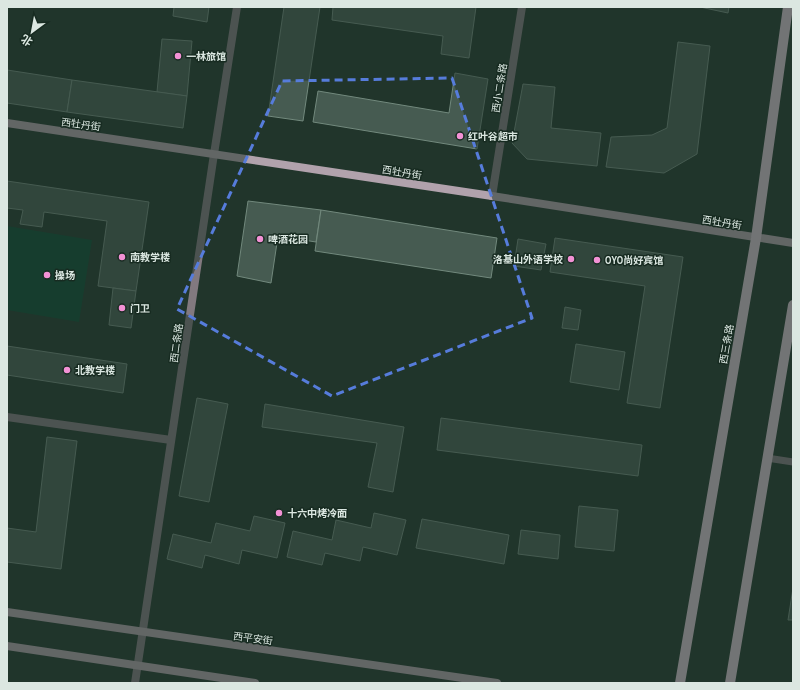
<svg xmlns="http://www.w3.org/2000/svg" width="800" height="690" font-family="'Archivo Narrow','Noto Sans SC',sans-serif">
	<rect width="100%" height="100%" fill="#21352b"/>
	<polygon fill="#0b4832" points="7,226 92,240 79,322 7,310"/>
	<g fill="#465b51" stroke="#72897d">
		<polygon points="174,7 209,7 207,22 173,16"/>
		<polygon points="284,7 320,7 303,121 268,116"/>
		<polygon points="333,7 476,7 469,58 441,54 443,36 332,20"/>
		<polygon points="700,7 729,7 728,13"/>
		<polygon points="162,39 192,41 187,96 157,92"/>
		<polygon points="678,42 710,46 697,154 664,173 606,167 611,137 652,135 667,128"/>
		<polygon points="7,70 72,80 67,112 7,103"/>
		<polygon points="455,73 488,79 477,149 313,122 318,91 449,113"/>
		<polygon points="72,80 187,96 183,128 67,112"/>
		<polygon points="523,84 555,87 551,128 601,133 597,166 527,159 512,143"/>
		<polygon points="7,181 149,202 136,291 98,286 107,221 44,212 42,227 20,224 23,210 7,208"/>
		<polygon points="248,201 321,210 316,242 278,236 271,283 237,276"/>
		<polygon points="321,210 497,238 491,278 315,251"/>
		<polygon points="555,238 683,257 660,408 627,403 645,286 550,272"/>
		<polygon points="518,239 546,244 541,270 514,266"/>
		<polygon points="113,288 136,291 131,328 109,325"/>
		<polygon points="565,307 581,310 578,330 562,328"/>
		<polygon points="576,344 625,352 619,390 570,382"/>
		<polygon points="7,346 127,364 123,393 7,375"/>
		<polygon points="197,398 228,404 209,502 179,496"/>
		<polygon points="265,404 404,427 393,492 368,487 377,443 262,427"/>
		<polygon points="441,418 642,445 638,476 437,450"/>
		<polygon points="47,437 77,441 61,569 7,562 7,528 36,532"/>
		<polygon points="579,506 618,510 614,551 575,547"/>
		<polygon points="374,513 406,520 397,555 363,547 360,561 325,553 322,565 287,557 293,531 332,540 336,520 371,528"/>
		<polygon points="254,516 285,523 277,558 242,550 239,564 205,555 202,568 167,559 173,534 211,543 216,523 250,531"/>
		<polygon points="422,519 509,535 504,564 416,548"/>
		<polygon points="521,530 560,535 558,559 518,554"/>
		<polygon points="793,588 793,620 788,620"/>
	</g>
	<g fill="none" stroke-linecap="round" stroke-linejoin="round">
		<polyline stroke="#82797f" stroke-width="7" points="767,458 793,462"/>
		<g stroke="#82797f" stroke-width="8">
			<polyline points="492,196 522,7"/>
			<polyline points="7,417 171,440"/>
		</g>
		<polyline stroke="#82797f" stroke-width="8" points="135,683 214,154 237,7"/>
		<g stroke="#b1a2ac" stroke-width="8">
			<polyline points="7,123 492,196 793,243"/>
			<polyline points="7,612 497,683"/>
			<polyline points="7,646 255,683"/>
		</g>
		<g stroke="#d5c2ce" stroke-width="10">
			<polyline points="680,683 756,238 788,7"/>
			<polyline points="730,683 793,305"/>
		</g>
	</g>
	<path d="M0 0H800V690H0ZM452 78 532 318 332 396 177 309 282 81Z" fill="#21352b" fill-opacity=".55" fill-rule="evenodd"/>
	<path fill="none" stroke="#567cdb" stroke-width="3" stroke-dasharray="8 5" stroke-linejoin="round" d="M452 78 532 318 332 396 177 309 282 81Z"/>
	<g fill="#f391d5" stroke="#172b21" stroke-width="1.5">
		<circle cx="178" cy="56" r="4"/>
		<circle cx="460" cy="136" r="4"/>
		<circle cx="260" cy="239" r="4"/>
		<circle cx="122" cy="257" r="4"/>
		<circle cx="571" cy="259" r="4"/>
		<circle cx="597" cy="260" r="4"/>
		<circle cx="47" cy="275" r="4"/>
		<circle cx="122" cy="308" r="4"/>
		<circle cx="67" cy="370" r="4"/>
		<circle cx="279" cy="513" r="4"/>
	</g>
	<g text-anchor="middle" stroke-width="3" stroke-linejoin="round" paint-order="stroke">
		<g font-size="10" font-weight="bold" fill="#dbe7e1" stroke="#172b21" text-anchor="start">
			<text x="186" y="60">一林旅馆</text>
			<text x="468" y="140">红叶谷超市</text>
			<text x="268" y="243">啤酒花园</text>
			<text x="130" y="261">南教学楼</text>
			<text x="563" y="263" text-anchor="end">洛基山外语学校</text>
			<text x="605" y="264">OYO尚好宾馆</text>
			<text x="55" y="279">操场</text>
			<text x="130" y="312">门卫</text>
			<text x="75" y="374">北教学楼</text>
			<text x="287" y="517">十六中烤冷面</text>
		</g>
		<g font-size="10" fill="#dbe7e1" stroke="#172b21">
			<text transform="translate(499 88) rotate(-81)" y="4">西小二条路</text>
			<text transform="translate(81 124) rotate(8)" y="4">西牡丹街</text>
			<text transform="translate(402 172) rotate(9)" y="4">西牡丹街</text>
			<text transform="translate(722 222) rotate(9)" y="4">西牡丹街</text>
			<text transform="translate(176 343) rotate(-82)" y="4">西二条路</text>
			<text transform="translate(726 344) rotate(-80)" y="4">西三条路</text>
			<text transform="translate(253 638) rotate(8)" y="4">西平安街</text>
		</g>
	</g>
	<rect width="800" height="690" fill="none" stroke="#dbe7e1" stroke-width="16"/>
	<g transform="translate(32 32) rotate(212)" stroke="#172b21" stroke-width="3" paint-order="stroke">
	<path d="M0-3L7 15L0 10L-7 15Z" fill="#dbe7e1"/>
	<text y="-6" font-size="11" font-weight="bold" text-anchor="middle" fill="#dbe7e1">北</text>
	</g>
</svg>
